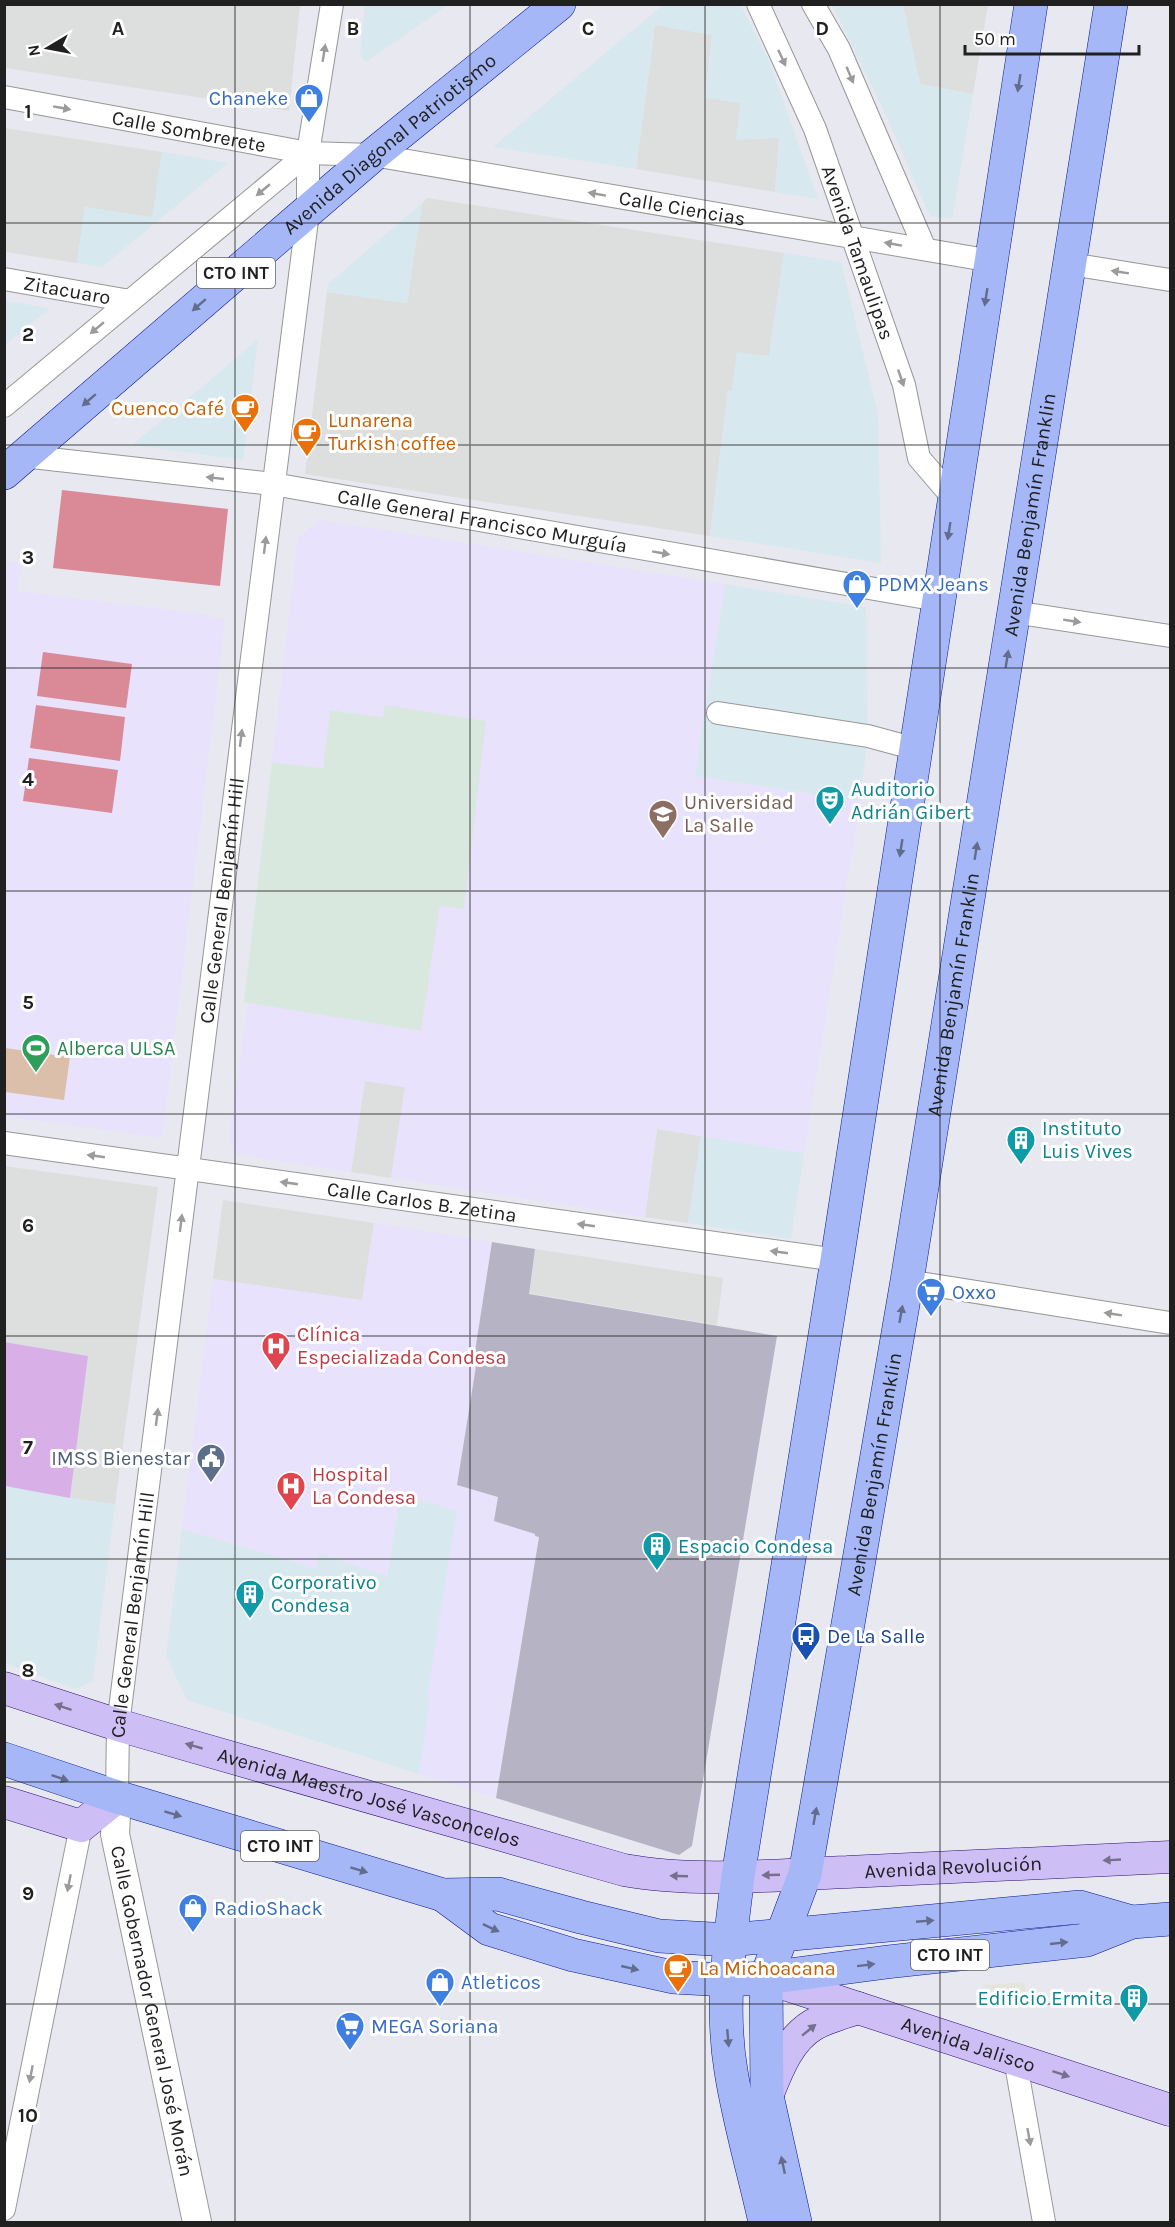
<svg xmlns="http://www.w3.org/2000/svg" width="1175" height="2227" font-family="Karla,sans-serif">
	<rect width="100%" height="100%" fill="#e7e8f0"/>
	<g fill="#dddede">
		<polygon points="4,5 300,5 289,111 5,68"/>
		<polygon points="903,5 988,5 973,94 920,84"/>
		<polygon points="655,25 712,35 705,97 740,103 779,138 775,192 636,169"/>
		<polygon points="4,128 162,152 153,218 85,207 77,263 5,252"/>
		<polygon points="427,198 784,253 769,356 737,353 732,391 728,391 710,536 305,474 327,292 407,303 422,203"/>
		<polygon points="365,1081 405,1087 391,1178 351,1172"/>
		<polygon points="657,1129 701,1136 688,1223 645,1217"/>
		<polygon points="4,1166 158,1187 115,1504 70,1498 88,1356 5,1342"/>
		<polygon points="223,1200 374,1223 362,1301 213,1279"/>
		<polygon points="535,1249 723,1278 717,1325 528,1293"/>
	</g>
	<g fill="#d7e9ef">
		<polygon points="365,5 365,4 448,5 366,62 360,55"/>
		<polygon points="663,5 741,5 769,61 818,199 775,192 779,138 736,140 740,103 705,98 712,35 655,25 636,169 493,147"/>
		<polygon points="832,5 903,5 920,84 973,94 952,219 930,216 881,104"/>
		<polygon points="162,152 228,163 102,267 77,263 85,207 152,217"/>
		<polygon points="422,203 407,303 327,292 328,284"/>
		<polygon points="784,253 841,262 878,414 881,563 710,536 728,390 732,391 737,352 769,356"/>
		<polygon points="5,301 50,308 5,345"/>
		<polygon points="258,339 243,460 132,445 201,388"/>
		<polygon points="725,584 866,607 868,736 860,801 694,776"/>
		<polygon points="701,1136 804,1153 791,1239 688,1223"/>
		<polygon points="4,1342 88,1356 70,1498 115,1504 93,1681 76,1689 5,1663"/>
		<polygon points="401,1493 457,1511 428,1697 430,1698 419,1774 187,1700 166,1656 182,1529 315,1568 319,1553 387,1576"/>
	</g>
	<polygon fill="#d9e8df" points="384,705 487,721 464,910 440,906 421,1032 244,1002 272,762 323,768 330,710 382,717"/>
	<g fill="#e8e2fd">
		<polygon points="320,520 725,584 695,776 860,801 804,1153 657,1129 645,1217 399,1179 391,1178 405,1087 365,1081 351,1172 235,1154 229,1137 248,1003 421,1031 440,906 464,909 486,721 385,705 383,717 330,710 323,768 272,762 298,538"/>
		<polygon points="6,561 17,563 22,569 18,580 17,591 210,615 210,618 225,619 162,1138 5,1116 4,563"/>
		<polygon points="374,1223 492,1242 474,1358 477,1359 498,1497 539,1537 496,1798 419,1774 430,1699 427,1697 457,1511 401,1493 387,1576 319,1553 316,1568 182,1529 213,1279 362,1300"/>
	</g>
	<polygon fill="#b6b3c4" points="492,1242 535,1249 529,1294 777,1336 692,1846 679,1855 496,1798 539,1537 535,1536 535,1534 494,1521 498,1497 457,1485 477,1360 474,1358"/>
	<polygon fill="#d8b0e7" points="4,1342 88,1356 70,1498 5,1486"/>
	<g fill="#da8a97">
		<polygon points="62,490 228,509 220,586 53,568"/>
		<polygon points="43,652 132,664 126,708 37,696"/>
		<polygon points="36,705 125,717 120,761 30,748"/>
		<polygon points="29,758 118,770 112,813 23,801"/>
	</g>
	<polygon fill="#e3e6db" points="1025,1982 1025,1999 980,1986"/>
	<polygon fill="#dbbfaa" points="5,1048 70,1057 64,1100 5,1092"/>
	<g fill="none" stroke-linecap="round" stroke-linejoin="round">
		<g stroke="#979797" stroke-width="24">
			<g id="minor">
				<path id="s1" d="M758 4 815 129 904 385 919 458 955 500"/>
				<polyline points="813,4 839,49 925,249"/>
				<path id="s2" d="M4 97 308 153 373 155 992 261"/>
				<polyline points="1070,264 1170,280"/>
				<path id="s3" d="M4 279 130 301"/>
				<polyline points="4,406 308,153"/>
				<path id="s4" d="M23 456 273 484 938 600"/>
				<polyline points="1014,612 1170,636"/>
				<polyline points="718,713 868,736 916,749"/>
				<path id="s5" d="M4 1143 837 1260"/>
				<polyline points="907,1281 1170,1323"/>
				<path id="s6" d="M117 1797 118 1725 308 212V153L332 4"/>
				<polyline points="1015,2059 1044,2222"/>
				<polyline points="4,2209 81,1826"/>
			</g>
		</g>
		<g stroke="#979797" stroke-width="30">
			<g id="tertiary">
				<path id="s7" d="M117 1797 115 1834 197 2222"/>
			</g>
		</g>
		<g stroke="#2d0c72" stroke-width="33">
			<g id="secondary">
				<path id="s8" d="M4 1688 118 1725 624 1870C696 1883 775 1875 847 1872 955 1867 1063 1862 1170 1857"/>
				<polyline points="4,1802 81,1826 117,1797"/>
				<path id="s9" d="M766 1978 1170 2110"/>
				<path d="M767 2096C777 2071 788 2040 813 2025 827 2017 843 2013 858 2008"/>
			</g>
		</g>
		<g stroke="#091993" stroke-width="34">
			<g id="primary">
				<path id="s10" d="M4 473 373 155 559 4"/>
				<polyline points="4,1759 117,1797 443,1895 498,1894 581,1917 659,1936 730,1940 1080,1907 1132,1922"/>
				<polyline points="443,1895 489,1929 573,1955 673,1977 726,1980 766,1978 887,1962 1087,1940 1132,1922 1170,1919"/>
				<path d="M765 2222C754 2172 739 2122 731 2071 720 2006 730 1940 738 1876L837 1260 1031 4"/>
				<path id="s11" d="M795 2222 767 2096 766 1978 805 1874 907 1281 1111 4"/>
			</g>
		</g>
		<use href="#minor" stroke="#fff" stroke-width="22"/>
		<use href="#tertiary" stroke="#fff" stroke-width="28"/>
		<use href="#secondary" stroke="#cdbff6" stroke-width="32"/>
		<use href="#primary" stroke="#a5b7f7" stroke-width="33"/>
	</g>
	<defs><path id="oneway-solid" d="M-6-.8H1V-3.2L6.5 0L1 3.2V.8H-6Z" transform="scale(1.5)"/></defs>
	<g fill="#9b9b9b">
		<use href="#oneway-solid" transform="translate(324 53) rotate(-81)"/>
		<use href="#oneway-solid" transform="translate(782 58) rotate(65)"/>
		<use href="#oneway-solid" transform="translate(850 75) rotate(67)"/>
		<use href="#oneway-solid" transform="translate(62 108) rotate(10)"/>
		<use href="#oneway-solid" transform="translate(263 190) rotate(140)"/>
		<use href="#oneway-solid" transform="translate(597 194) rotate(-170)"/>
		<use href="#oneway-solid" transform="translate(893 244) rotate(-170)"/>
		<use href="#oneway-solid" transform="translate(1120 272) rotate(-171)"/>
		<use href="#oneway-solid" transform="translate(97 328) rotate(140)"/>
		<use href="#oneway-solid" transform="translate(901 378) rotate(71)"/>
		<use href="#oneway-solid" transform="translate(215 478) rotate(-174)"/>
		<use href="#oneway-solid" transform="translate(265 545) rotate(-83)"/>
		<use href="#oneway-solid" transform="translate(661 553) rotate(10)"/>
		<use href="#oneway-solid" transform="translate(1072 621) rotate(9)"/>
		<use href="#oneway-solid" transform="translate(241 738) rotate(-83)"/>
		<use href="#oneway-solid" transform="translate(96 1156) rotate(-172)"/>
		<use href="#oneway-solid" transform="translate(289 1183) rotate(-172)"/>
		<use href="#oneway-solid" transform="translate(181 1223) rotate(-83)"/>
		<use href="#oneway-solid" transform="translate(586 1225) rotate(-172)"/>
		<use href="#oneway-solid" transform="translate(779 1252) rotate(-172)"/>
		<use href="#oneway-solid" transform="translate(1113 1314) rotate(-171)"/>
		<use href="#oneway-solid" transform="translate(157 1417) rotate(-83)"/>
		<use href="#oneway-solid" transform="translate(69 1883) rotate(101)"/>
		<use href="#oneway-solid" transform="translate(31 2074) rotate(101)"/>
		<use href="#oneway-solid" transform="translate(1029 2137) rotate(80)"/>
	</g>
	<g fill="#626c8c">
		<use href="#oneway-solid" transform="translate(1019 83) rotate(99)"/>
		<use href="#oneway-solid" transform="translate(986 297) rotate(99)"/>
		<use href="#oneway-solid" transform="translate(199 305) rotate(139)"/>
		<use href="#oneway-solid" transform="translate(89 400) rotate(139)"/>
		<use href="#oneway-solid" transform="translate(949 531) rotate(99)"/>
		<use href="#oneway-solid" transform="translate(1007 659) rotate(-81)"/>
		<use href="#oneway-solid" transform="translate(901 848) rotate(99)"/>
		<use href="#oneway-solid" transform="translate(976 851) rotate(-81)"/>
		<use href="#oneway-solid" transform="translate(901 1314) rotate(-80)"/>
		<use href="#oneway-solid" transform="translate(60 1778) rotate(19)"/>
		<use href="#oneway-solid" transform="translate(173 1814) rotate(17)"/>
		<use href="#oneway-solid" transform="translate(815 1816) rotate(-80)"/>
		<use href="#oneway-solid" transform="translate(359 1870) rotate(17)"/>
		<use href="#oneway-solid" transform="translate(925 1921) rotate(-5)"/>
		<use href="#oneway-solid" transform="translate(491 1928) rotate(25)"/>
		<use href="#oneway-solid" transform="translate(1059 1943) rotate(-6)"/>
		<use href="#oneway-solid" transform="translate(866 1965) rotate(-7)"/>
		<use href="#oneway-solid" transform="translate(630 1968) rotate(13)"/>
		<use href="#oneway-solid" transform="translate(728 2038) rotate(85)"/>
		<use href="#oneway-solid" transform="translate(783 2165) rotate(-102)"/>
	</g>
	<g fill="#76708b">
		<use href="#oneway-solid" transform="translate(63 1707) rotate(-162)"/>
		<use href="#oneway-solid" transform="translate(194 1746) rotate(-164)"/>
		<use href="#oneway-solid" transform="translate(1112 1860) rotate(177)"/>
		<use href="#oneway-solid" transform="translate(771 1875) rotate(178)"/>
		<use href="#oneway-solid" transform="translate(679 1876) rotate(-178)"/>
		<use href="#oneway-solid" transform="translate(809 2030) rotate(-39)"/>
		<use href="#oneway-solid" transform="translate(1061 2074) rotate(18)"/>
	</g>
	<path fill="none" stroke="#202020" stroke-width="1.5" stroke-opacity="0.55" d="M235 4V2222M470 4V2222M705 4V2222M940 4V2222M4 223H1170M4 445H1170M4 668H1170M4 891H1170M4 1114H1170M4 1336H1170M4 1559H1170M4 1782H1170M4 2004H1170"/>
	<defs>
		<g id="shop-pin" transform="scale(1.5)"><path d="M0 17L-7.5 6A9.5 9.5 0 1 1 7.5 6Z" fill="#3f7fe0" stroke="#fff"/><path d="M-5-2.5h2.3a2.7 3.5 0 0 1 5.4 0H5L5.5 6h-11ZM-1.5-2.5h3a1.5 2.3 0 0 0-3 0Z" fill="#fff"/></g>
		<g id="cafe-pin" transform="scale(1.5)"><path d="M0 17L-7.5 6A9.5 9.5 0 1 1 7.5 6Z" fill="#e8710a" stroke="#fff"/><path d="M-5.5-4.5H6V0H3Q3 3.5 0 3.5H-2.5Q-5.5 3.5-5.5 0ZM3-3.2v2h1.7v-2ZM-6 4.5H4V6H-6Z" fill="#fff"/></g>
		<g id="theatre-pin" transform="scale(1.5)"><path d="M0 17L-7.5 6A9.5 9.5 0 1 1 7.5 6Z" fill="#0f9aa8" stroke="#fff"/><path d="M-5-5.5Q0-4 5-5.5V0Q5 5 0 6Q-5 5-5 0ZM-3.3-2.5H-1v1.5H-3.3ZM1-2.5H3.3v1.5H1ZM-2.8 1Q0 5.5 2.8 1Z" fill="#fff"/></g>
		<g id="university-pin" transform="scale(1.5)"><path d="M0 17L-7.5 6A9.5 9.5 0 1 1 7.5 6Z" fill="#8d6e63" stroke="#fff"/><path d="M0-5L7-2L0 1L-7-2ZM-4 1L0 2.5L4 1V4Q0 6-4 4Z" fill="#fff"/></g>
		<g id="stadium-pin" transform="scale(1.5)"><path d="M0 17L-7.5 6A9.5 9.5 0 1 1 7.5 6Z" fill="#2e9e5b" stroke="#fff"/><path d="M0-5a6.5 5 0 1 0 0 10a6.5 5 0 1 0 0-10ZM-3.5-1.8h7v3.6h-7Z" fill="#fff"/></g>
		<g id="building-pin" transform="scale(1.5)"><path d="M0 17L-7.5 6A9.5 9.5 0 1 1 7.5 6Z" fill="#0f9aa8" stroke="#fff"/><path d="M-4-6H4V6H1V3H-1V6H-4ZM-2.5-4.3h1.7v1.8h-1.7ZM.8-4.3h1.7v1.8H.8ZM-2.5-1h1.7V.8h-1.7ZM.8-1h1.7V.8H.8Z" fill="#fff"/></g>
		<g id="supermarket-pin" transform="scale(1.5)"><path d="M0 17L-7.5 6A9.5 9.5 0 1 1 7.5 6Z" fill="#3f7fe0" stroke="#fff"/><path d="M-6-5.5h2.5l.6 2H6L4.5 2H-2.5L-4.4-4H-6ZM-1.5 3.2a1.3 1.3 0 1 0 .1 0ZM3 3.2a1.3 1.3 0 1 0 .1 0Z" fill="#fff"/></g>
		<g id="hospital-pin" transform="scale(1.5)"><path d="M0 17L-7.5 6A9.5 9.5 0 1 1 7.5 6Z" fill="#e0444e" stroke="#fff"/><path d="M-5-5h3v3.5h4V-5h3V5h-3V1.5h-4V5h-3Z" fill="#fff"/></g>
		<g id="civic-pin" transform="scale(1.5)"><path d="M0 17L-7.5 6A9.5 9.5 0 1 1 7.5 6Z" fill="#5c6f8a" stroke="#fff"/><path d="M-.6-6.5H3V-4.5H.6V-3L4-1V1h2V6H-6V1h2V-1L-.6-3ZM-1.2 2.5V6h2.4V2.5Z" fill="#fff"/></g>
		<g id="bus-pin" transform="scale(1.5)"><path d="M0 17L-7.5 6A9.5 9.5 0 1 1 7.5 6Z" fill="#1a4fb4" stroke="#fff"/><path d="M-5-6H5V4H4V6H2V4H-2V6H-4V4H-5ZM-3.5-4V0h7V-4ZM-3.5 1.2v1.5H-2V1.2ZM2 1.2v1.5H3.5V1.2Z" fill="#fff"/></g>
	</defs>
	<g fill-rule="evenodd">
		<use href="#shop-pin" x="309" y="98"/>
		<use href="#cafe-pin" x="245" y="408"/>
		<use href="#cafe-pin" x="307" y="432"/>
		<use href="#shop-pin" x="857" y="584"/>
		<use href="#theatre-pin" x="830" y="800"/>
		<use href="#university-pin" x="663" y="814"/>
		<use href="#stadium-pin" x="36" y="1048"/>
		<use href="#building-pin" x="1021" y="1140"/>
		<use href="#supermarket-pin" x="931" y="1292"/>
		<use href="#hospital-pin" x="276" y="1346"/>
		<use href="#civic-pin" x="211" y="1458"/>
		<use href="#hospital-pin" x="291" y="1486"/>
		<use href="#building-pin" x="657" y="1546"/>
		<use href="#building-pin" x="250" y="1594"/>
		<use href="#bus-pin" x="806" y="1636"/>
		<use href="#shop-pin" x="193" y="1908"/>
		<use href="#cafe-pin" x="678" y="1968"/>
		<use href="#shop-pin" x="440" y="1982"/>
		<use href="#building-pin" x="1134" y="1998"/>
		<use href="#supermarket-pin" x="350" y="2026"/>
	</g>
	<g text-anchor="middle" stroke-width="6" stroke-linejoin="round" paint-order="stroke">
		<g fill="#fff" stroke="#636363" stroke-width="1.5">
			<rect x="197" y="258" width="78" height="30" rx="4.5"/>
			<rect x="241" y="1831" width="78" height="30" rx="4.5"/>
			<rect x="911" y="1940" width="78" height="30" rx="4.5"/>
		</g>
		<g font-size="18" font-weight="bold" fill="#202020">
			<text x="236" y="279">CTO INT</text>
			<text x="280" y="1852">CTO INT</text>
			<text x="950" y="1961">CTO INT</text>
		</g>
		<g font-size="20" fill="#366cbe" stroke="#fff" text-anchor="start">
			<text x="288" y="105" text-anchor="end">Chaneke</text>
			<text x="878" y="591">PDMX Jeans</text>
			<text x="952" y="1299">Oxxo</text>
			<text x="214" y="1915">RadioShack</text>
			<text x="461" y="1989">Atleticos</text>
			<text x="371" y="2033">MEGA Soriana</text>
		</g>
		<g font-size="20" fill="#202020" stroke="#fff">
			<text dy="7" stroke="none"><textPath href="#s2" startOffset="188">Calle Sombrerete</textPath></text>
			<text dy="7" stroke="none"><textPath href="#s10" startOffset="507">Avenida Diagonal Patriotismo</textPath></text>
			<text dy="7" stroke="none"><textPath href="#s2" startOffset="688">Calle Ciencias</textPath></text>
			<text dy="7" stroke="none"><textPath href="#s1" startOffset="268">Avenida Tamaulipas</textPath></text>
			<text dy="7" stroke="none"><textPath href="#s3" startOffset="64">Zitacuaro</textPath></text>
			<text dy="7" stroke="none"><textPath href="#s11" startOffset="1736">Avenida Benjamín Franklin</textPath></text>
			<text dy="7" stroke="none"><textPath href="#s4" startOffset="464">Calle General Francisco Murguía</textPath></text>
			<text dy="7" stroke="none"><textPath href="#s6" startOffset="903">Calle General Benjamín Hill</textPath></text>
			<text dy="7" stroke="none"><textPath href="#s11" startOffset="1250">Avenida Benjamín Franklin</textPath></text>
			<text dy="7" stroke="none"><textPath href="#s5" startOffset="422">Calle Carlos B. Zetina</textPath></text>
			<text dy="7" stroke="none"><textPath href="#s11" startOffset="764">Avenida Benjamín Franklin</textPath></text>
			<text dy="7" stroke="none"><textPath href="#s6" startOffset="183">Calle General Benjamín Hill</textPath></text>
			<text dy="7" stroke="none"><textPath href="#s8" startOffset="381">Avenida Maestro José Vasconcelos</textPath></text>
			<text dy="7" stroke="none"><textPath href="#s8" startOffset="976">Avenida Revolución</textPath></text>
			<text dy="7" stroke="none"><textPath href="#s7" startOffset="218">Calle Gobernador General José Morán</textPath></text>
			<text dy="7" stroke="none"><textPath href="#s9" startOffset="213">Avenida Jalisco</textPath></text>
		</g>
		<g font-size="20" fill="#c56008" stroke="#fff" text-anchor="start">
			<text x="224" y="415" text-anchor="end">Cuenco Café</text>
			<text x="328" y="427">Lunarena<tspan x="328" dy="23">Turkish coffee</tspan></text>
			<text x="699" y="1975">La Michoacana</text>
		</g>
		<g font-size="20" fill="#0d838f" stroke="#fff" text-anchor="start">
			<text x="851" y="796">Auditorio<tspan x="851" dy="23">Adrián Gibert</tspan></text>
			<text x="1042" y="1135">Instituto<tspan x="1042" dy="23">Luis Vives</tspan></text>
			<text x="678" y="1553">Espacio Condesa</text>
			<text x="271" y="1589">Corporativo<tspan x="271" dy="23">Condesa</tspan></text>
			<text x="1113" y="2005" text-anchor="end">Edificio Ermita</text>
		</g>
		<g font-size="20" fill="#785e54" stroke="#fff" text-anchor="start">
			<text x="684" y="809">Universidad<tspan x="684" dy="23">La Salle</tspan></text>
		</g>
		<g font-size="20" fill="#27864d" stroke="#fff" text-anchor="start">
			<text x="57" y="1055">Alberca ULSA</text>
		</g>
		<g font-size="20" fill="#be3a42" stroke="#fff" text-anchor="start">
			<text x="297" y="1341">Clínica<tspan x="297" dy="23">Especializada Condesa</tspan></text>
			<text x="312" y="1481">Hospital<tspan x="312" dy="23">La Condesa</tspan></text>
		</g>
		<g font-size="20" fill="#4e5e75" stroke="#fff" text-anchor="end">
			<text x="190" y="1465">IMSS Bienestar</text>
		</g>
		<g font-size="20" fill="#164399" stroke="#fff" text-anchor="start">
			<text x="827" y="1643">De La Salle</text>
		</g>
	</g>
	<g font-size="20" text-anchor="middle" font-weight="bold" fill="#202020" stroke="#fff" stroke-width="6" stroke-linejoin="round" paint-order="stroke">
		<text x="118" y="35">A</text>
		<text x="353" y="35">B</text>
		<text x="588" y="35">C</text>
		<text x="822" y="35">D</text>
		<text x="28" y="118">1</text>
		<text x="28" y="341">2</text>
		<text x="28" y="564">3</text>
		<text x="28" y="786">4</text>
		<text x="28" y="1009">5</text>
		<text x="28" y="1232">6</text>
		<text x="28" y="1454">7</text>
		<text x="28" y="1677">8</text>
		<text x="28" y="1900">9</text>
		<text x="28" y="2122">10</text>
	</g>
	<rect width="1175" height="2227" fill="none" stroke="#202020" stroke-width="12"/>
	<g transform="translate(48 48) rotate(260)" stroke="#ffffff" stroke-width="4.5" paint-order="stroke">
	<path d="M0-4.5L10 22L0 15L-10 22Z" fill="#202020"/>
	<text y="-9" font-size="16" font-weight="bold" text-anchor="middle" fill="#202020">N</text>
	</g>
	<path d="M965 45v9h174v-9" fill="none" stroke="#202020" stroke-width="3"/>
	<text x="974" y="45" font-size="18" fill="#202020" stroke="#ffffff" stroke-width="4.5" paint-order="stroke">50 m</text>
</svg>
